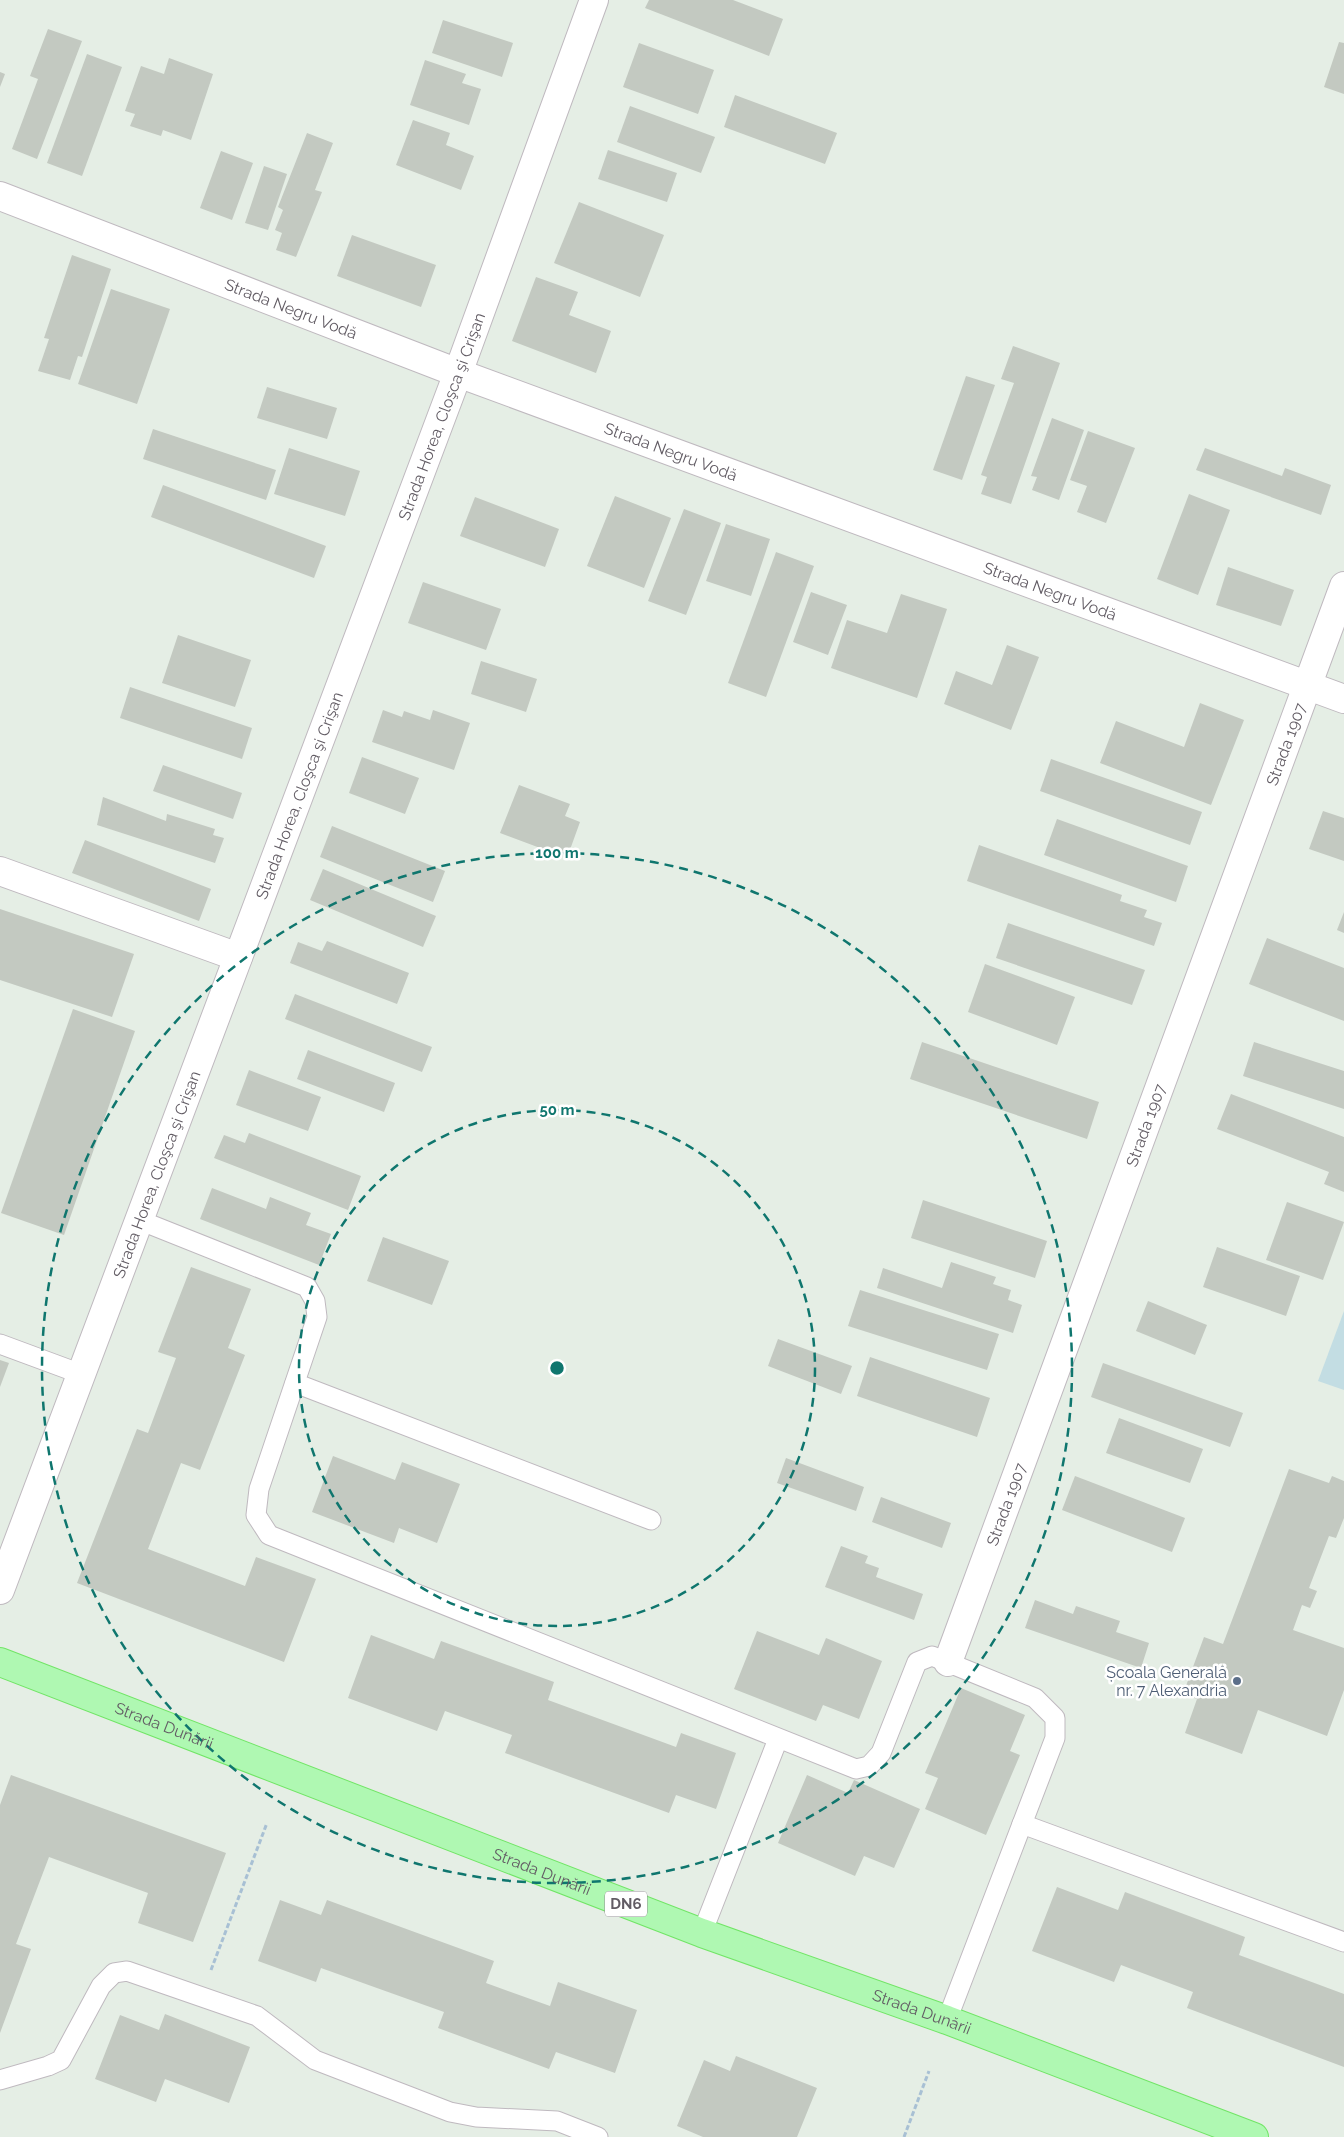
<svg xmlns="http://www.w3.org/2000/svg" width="1344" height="2137" font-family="Raleway,sans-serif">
	<rect width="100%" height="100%" fill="#e5eee5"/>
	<polygon fill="#c3dde3" points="1344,1311 1344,1390 1318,1381"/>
	<g fill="#c3c9c1">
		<polygon points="649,0 733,0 783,19 769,56 645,8"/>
		<polygon points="443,20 513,43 502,77 432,53"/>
		<polygon points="48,29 82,41 37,159 12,149 38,79 30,76"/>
		<polygon points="1339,42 1344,43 1344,94 1324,87"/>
		<polygon points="639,43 714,70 698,114 623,87"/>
		<polygon points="87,54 122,67 82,176 47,163"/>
		<polygon points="169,58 213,74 191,140 163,130 161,136 130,126 135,114 125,111 141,66 164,74"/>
		<polygon points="425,60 466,74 462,83 481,89 469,125 410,105"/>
		<polygon points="0,72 5,74 0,87"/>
		<polygon points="735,95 837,133 825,164 724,127"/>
		<polygon points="630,106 715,137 701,173 617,142"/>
		<polygon points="413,120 450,133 446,145 474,156 461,190 396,165"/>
		<polygon points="307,133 333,143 315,190 322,192 296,257 276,250 282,233 275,230 283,210 278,207"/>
		<polygon points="608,150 677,173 667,202 598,179"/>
		<polygon points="221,151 253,163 232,220 200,208"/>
		<polygon points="264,166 287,174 268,230 245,223"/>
		<polygon points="579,202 664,235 640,297 554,263"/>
		<polygon points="352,235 436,265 421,307 337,276"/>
		<polygon points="72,255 111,269 82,357 78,356 70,380 38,371 49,339 44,338"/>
		<polygon points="536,277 578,292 569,315 611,331 596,373 512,341"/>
		<polygon points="111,289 170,309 137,404 78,384"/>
		<polygon points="1013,346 1060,363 1011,504 981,494 987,477 981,475 1014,383 1001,379"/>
		<polygon points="966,376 995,385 962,480 933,470"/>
		<polygon points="267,387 337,408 327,439 257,418"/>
		<polygon points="1052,418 1084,430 1059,500 1032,490 1037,477 1031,476"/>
		<polygon points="153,429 276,470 266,500 143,459"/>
		<polygon points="1088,431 1135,448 1106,523 1077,512 1087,486 1070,480"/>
		<polygon points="289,448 360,471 345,516 274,494"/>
		<polygon points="1205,448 1282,476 1285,468 1331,485 1321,515 1196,470"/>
		<polygon points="163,485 326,546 314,578 151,517"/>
		<polygon points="1189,494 1230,510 1198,595 1157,579"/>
		<polygon points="615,496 671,518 644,588 587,566"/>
		<polygon points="475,497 559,529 545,567 460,536"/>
		<polygon points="684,509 721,523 686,615 648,601"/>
		<polygon points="726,524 770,539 751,596 706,581"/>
		<polygon points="776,552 814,566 766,697 728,683"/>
		<polygon points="1228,567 1294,590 1281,626 1216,605"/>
		<polygon points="423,582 501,609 486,650 408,623"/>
		<polygon points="811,592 847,605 828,655 793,642"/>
		<polygon points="901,594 947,609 917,698 831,668 847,620 887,633"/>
		<polygon points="178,635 251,660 235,707 162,683"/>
		<polygon points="1007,645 1039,657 1011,730 944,704 956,671 992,685"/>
		<polygon points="481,661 537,679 526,712 471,694"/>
		<polygon points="130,687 252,728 242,759 120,718"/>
		<polygon points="1200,703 1244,720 1211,805 1100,763 1116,721 1184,747"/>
		<polygon points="383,710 402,717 404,711 430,720 433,710 470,723 454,770 372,742"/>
		<polygon points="362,757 419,778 405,814 349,793"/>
		<polygon points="1051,759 1202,812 1190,845 1040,791"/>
		<polygon points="163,765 242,793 233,819 153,791"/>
		<polygon points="519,785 570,804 565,816 580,822 567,858 500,833"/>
		<polygon points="103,797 166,821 167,814 215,829 213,835 224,838 215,863 97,825"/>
		<polygon points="1323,811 1344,818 1344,861 1309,849"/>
		<polygon points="1057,819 1188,866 1176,902 1044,855"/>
		<polygon points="332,826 445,871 433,902 320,857"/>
		<polygon points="85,840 211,889 199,921 72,873"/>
		<polygon points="979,845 1122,895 1120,901 1147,910 1144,917 1162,923 1154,946 967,881"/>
		<polygon points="323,869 436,916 423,947 310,900"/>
		<polygon points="0,909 134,954 112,1017 0,980"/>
		<polygon points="1344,912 1344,933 1337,930"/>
		<polygon points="1008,923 1145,970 1132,1005 996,958"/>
		<polygon points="1267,938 1344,968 1344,1021 1249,984"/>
		<polygon points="327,941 409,973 397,1004 290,963 298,942 322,951"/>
		<polygon points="985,964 1075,997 1057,1045 968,1012"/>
		<polygon points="295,994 432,1047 422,1072 285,1019"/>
		<polygon points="73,1009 135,1031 64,1235 1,1213"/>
		<polygon points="922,1042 1099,1102 1087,1139 910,1079"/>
		<polygon points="1254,1042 1344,1071 1344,1109 1243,1076"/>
		<polygon points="308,1050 395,1083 384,1112 297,1079"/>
		<polygon points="249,1070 321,1097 308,1131 236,1105"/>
		<polygon points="1231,1094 1344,1137 1344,1192 1324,1184 1329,1172 1217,1129"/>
		<polygon points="249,1133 361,1176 348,1210 214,1158 224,1135 245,1143"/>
		<polygon points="212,1188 266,1209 270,1197 311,1213 306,1225 331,1234 319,1265 200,1219"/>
		<polygon points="923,1200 1047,1241 1035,1278 911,1238"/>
		<polygon points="1287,1202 1344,1222 1323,1280 1266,1260"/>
		<polygon points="383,1237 449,1261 432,1305 367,1281"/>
		<polygon points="1217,1247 1300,1276 1286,1316 1203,1287"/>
		<polygon points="951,1262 996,1277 993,1284 1011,1290 1008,1300 1022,1305 1013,1333 877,1288 883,1268 942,1288"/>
		<polygon points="191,1267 251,1289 228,1348 245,1355 200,1470 181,1463 148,1549 245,1586 256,1557 316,1579 284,1662 77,1583 137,1429 148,1433 176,1358 158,1352"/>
		<polygon points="860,1290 999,1334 987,1370 848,1326"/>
		<polygon points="1148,1301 1207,1325 1195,1355 1136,1331"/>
		<polygon points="778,1339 852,1366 841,1394 768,1366"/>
		<polygon points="870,1357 990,1398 977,1437 857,1396"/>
		<polygon points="0,1360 9,1363 0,1387"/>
		<polygon points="1103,1363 1243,1413 1230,1447 1091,1397"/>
		<polygon points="1119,1418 1203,1449 1190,1483 1106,1453"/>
		<polygon points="333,1456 395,1480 402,1462 460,1484 437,1543 399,1528 394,1543 312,1512"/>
		<polygon points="786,1458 864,1487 856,1511 777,1483"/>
		<polygon points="1289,1469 1329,1483 1332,1476 1344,1481 1344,1518 1336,1538 1329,1536 1309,1588 1317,1591 1310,1608 1302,1605 1293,1630 1344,1648 1344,1690 1327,1736 1258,1710 1242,1754 1185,1733 1197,1699 1183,1694 1204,1637 1223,1644"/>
		<polygon points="1075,1476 1185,1518 1172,1552 1062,1510"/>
		<polygon points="881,1497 951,1523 942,1548 872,1522"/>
		<polygon points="841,1546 868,1556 865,1563 879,1568 876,1577 923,1594 914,1620 825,1587"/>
		<polygon points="1035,1600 1073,1614 1076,1606 1120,1621 1116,1632 1149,1643 1141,1668 1025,1628"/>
		<polygon points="757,1631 819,1655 826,1638 882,1661 859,1719 823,1705 816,1721 734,1689"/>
		<polygon points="371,1635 434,1659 441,1641 554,1682 548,1700 676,1747 681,1733 736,1753 716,1809 676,1795 669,1813 505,1753 512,1735 445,1711 437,1731 348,1698"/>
		<polygon points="961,1688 1025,1715 1010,1751 1020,1755 986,1835 925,1809 938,1778 925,1773"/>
		<polygon points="11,1775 226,1853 193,1942 138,1923 148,1893 49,1857 16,1944 31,1949 0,2033 0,1805"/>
		<polygon points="807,1775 848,1793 854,1780 920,1809 894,1868 864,1856 855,1876 778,1843"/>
		<polygon points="1057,1887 1118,1910 1125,1892 1245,1937 1239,1955 1344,1994 1344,2067 1187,2008 1193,1992 1121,1965 1114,1982 1032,1951"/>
		<polygon points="280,1900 321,1915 327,1900 494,1961 486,1983 550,2006 558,1982 637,2010 615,2073 556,2052 549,2069 438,2028 444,2012 321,1968 316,1982 258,1961"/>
		<polygon points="165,2014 250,2047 229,2103 165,2079 156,2102 95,2079 120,2015 159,2030"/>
		<polygon points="736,2056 817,2088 797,2137 703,2137 677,2126 704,2060 730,2071"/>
	</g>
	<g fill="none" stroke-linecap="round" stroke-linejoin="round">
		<g stroke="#bfb9bf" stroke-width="21">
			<g id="lane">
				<polyline points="139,1220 307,1287 315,1301 317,1317 259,1489 256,1515 269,1535 856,1769 869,1766 881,1753 917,1662 932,1656 1035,1698 1055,1718 1055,1738 947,2020"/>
				<polyline points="0,1344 81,1374"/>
				<polyline points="295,1383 651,1520"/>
				<polyline points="1022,1824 1344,1942"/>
				<polyline points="702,1933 778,1739"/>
				<polyline points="0,2080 48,2066 61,2060 101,1986 114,1973 127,1971 257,2016 315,2060 450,2112 476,2117 557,2121 598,2137"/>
			</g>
		</g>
		<g stroke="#bfb9bf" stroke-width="30">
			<g id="street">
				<path id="s1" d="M0 196 458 373 1344 699"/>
				<polyline points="0,871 238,957"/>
				<path id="s2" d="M0 1590 458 373 594 0"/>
				<path id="s3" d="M948 1662 1344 586"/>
			</g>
		</g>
		<g stroke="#71e566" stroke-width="30">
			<g id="primary">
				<path id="s4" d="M0 1662 702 1933 947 2020 1254 2137"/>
			</g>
		</g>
		<g stroke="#a8c0d4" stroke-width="3" stroke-dasharray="5 2.5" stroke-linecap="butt">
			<polyline points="211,1970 267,1823"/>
			<polyline points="904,2137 929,2071"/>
		</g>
		<use href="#lane" stroke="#fff" stroke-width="19"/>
		<use href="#street" stroke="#fff" stroke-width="28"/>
		<use href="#primary" stroke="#aff8b2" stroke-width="28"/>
	</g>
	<g fill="none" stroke="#0f766e" stroke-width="2.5" stroke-dasharray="9 6">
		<circle cx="557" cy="1368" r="258"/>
		<circle cx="557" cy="1368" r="515"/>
	</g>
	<circle fill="#5c6f8a" stroke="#fff" stroke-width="2" cx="1237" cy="1681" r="5"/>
	<g text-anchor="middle" stroke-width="5" stroke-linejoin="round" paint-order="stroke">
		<rect fill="#fff" stroke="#918d92" stroke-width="1" x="605" y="1891.5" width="42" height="25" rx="4"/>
		<g font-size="15" font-weight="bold" fill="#625c64">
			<text x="626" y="1909">DN6</text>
		</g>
		<g font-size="16" fill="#625c64" stroke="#fff">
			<text dy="6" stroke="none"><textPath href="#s1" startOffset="312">Strada Negru Vodă</textPath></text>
			<text dy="6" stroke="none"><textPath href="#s2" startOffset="1254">Strada Horea, Cloşca şi Crişan</textPath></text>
			<text dy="6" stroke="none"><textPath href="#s1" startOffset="718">Strada Negru Vodă</textPath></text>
			<text dy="6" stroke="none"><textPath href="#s1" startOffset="1122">Strada Negru Vodă</textPath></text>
			<text dy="6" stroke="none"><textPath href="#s3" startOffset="978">Strada 1907</textPath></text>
			<text dy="6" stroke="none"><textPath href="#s2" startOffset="849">Strada Horea, Cloşca şi Crişan</textPath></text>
			<text dy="6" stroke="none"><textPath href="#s3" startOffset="572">Strada 1907</textPath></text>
			<text dy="6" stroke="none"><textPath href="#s2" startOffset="444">Strada Horea, Cloşca şi Crişan</textPath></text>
			<text dy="6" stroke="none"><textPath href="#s3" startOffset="168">Strada 1907</textPath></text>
			<text dy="6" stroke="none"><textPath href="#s4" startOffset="176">Strada Dunării</textPath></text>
			<text dy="6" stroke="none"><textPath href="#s4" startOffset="581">Strada Dunării</textPath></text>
			<text dy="6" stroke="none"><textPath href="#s4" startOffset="986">Strada Dunării</textPath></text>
		</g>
		<g font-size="16" fill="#4e5e75" stroke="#fff" text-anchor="end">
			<text x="1227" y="1678">Școala Generală<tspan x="1227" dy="18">nr. 7 Alexandria</tspan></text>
		</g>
	</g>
	<circle cx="557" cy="1368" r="8" fill="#0f766e" stroke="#fff" stroke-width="2.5"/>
	<g font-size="15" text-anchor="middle" font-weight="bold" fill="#0f766e" stroke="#fff" stroke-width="5" stroke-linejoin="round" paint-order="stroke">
		<text x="557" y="858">100 m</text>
		<text x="557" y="1115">50 m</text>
	</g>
</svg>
